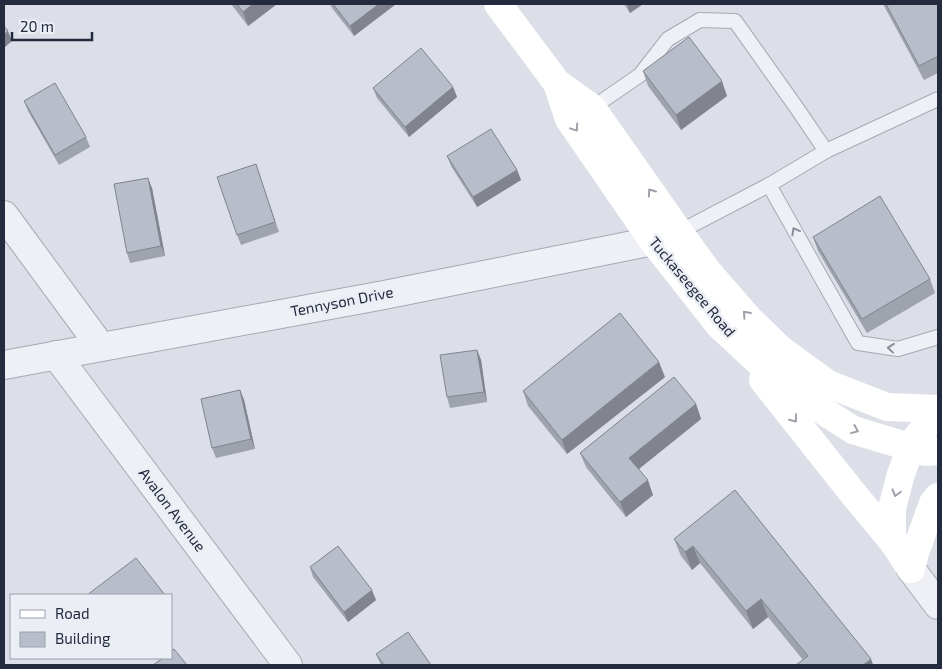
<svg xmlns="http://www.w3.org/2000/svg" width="942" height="669" font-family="'Exo 2',sans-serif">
	<rect width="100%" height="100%" fill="#dcdfe7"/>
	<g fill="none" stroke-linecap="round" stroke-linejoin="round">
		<g stroke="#a5a9b4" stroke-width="16">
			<g id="lane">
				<polyline points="592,108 640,75 668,39 700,20 735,21 796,107 826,151"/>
				<polyline points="769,185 858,343 898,349 938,337"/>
				<polyline points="679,232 769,185 826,151 938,99"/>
			</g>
		</g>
		<g stroke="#a5a9b4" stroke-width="30">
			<g id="street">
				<polyline points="4,215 101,347"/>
				<polyline points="56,355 288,665"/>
				<polyline points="4,365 384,295 653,241 674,234"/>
				<polyline points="911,569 938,605"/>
			</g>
		</g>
		<use href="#lane" stroke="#eef0f5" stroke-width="14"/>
		<use href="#street" stroke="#eef0f5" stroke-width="28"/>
		<g stroke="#fff" stroke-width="28">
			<polyline points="498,4 557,83 592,108 679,232 708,272 749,319 780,349 828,384 887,407 938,409"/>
			<polyline points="557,83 569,119 653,241 720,326 761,364 800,396 853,430 926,452 938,451"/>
			<polyline points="763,380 851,491 894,543 911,569"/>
			<polyline points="894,543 892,535 892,508 901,474 911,447 917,437 929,423 938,416"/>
			<polyline points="911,569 915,553 933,503 938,497"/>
		</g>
	</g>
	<g fill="#9ea3ae">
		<polygon points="231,4 277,4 248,26"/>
		<polygon points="330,4 396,4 354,36 332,8"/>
		<polygon points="624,4 643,4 630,13"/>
		<polygon points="883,4 938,4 938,73 924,80"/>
		<polygon points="643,71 727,96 681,130 648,86"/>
		<polygon points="453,87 457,97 409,137 377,98 373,88"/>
		<polygon points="24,101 86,137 90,147 59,165 28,111"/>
		<polygon points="447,156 517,170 521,180 477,207 451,166"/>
		<polygon points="256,164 279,232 241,245 237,235"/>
		<polygon points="152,188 165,256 130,263 127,253"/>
		<polygon points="813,237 930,279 935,293 867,333 818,251"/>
		<polygon points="477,350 481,360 487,402 450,408 447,397"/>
		<polygon points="665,377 567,454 528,406 523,391"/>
		<polygon points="240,390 244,400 255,449 216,458 212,448"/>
		<polygon points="696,404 701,419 639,469 653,495 626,517 586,467 580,453"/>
		<polygon points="735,490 871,659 873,665 796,665 803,660 768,617 753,629 700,563 692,570 681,556 674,539"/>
		<polygon points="310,567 376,600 348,622 313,577"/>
		<polygon points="376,654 431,665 381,665"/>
	</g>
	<g fill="#81848d">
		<polygon points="253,4 277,4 248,26 243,12"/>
		<polygon points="379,4 396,4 354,36 350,26"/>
		<polygon points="627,4 643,4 630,13"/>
		<polygon points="8,31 12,41 4,48 4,35"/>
		<polygon points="722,81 727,96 681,130 676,115"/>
		<polygon points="453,87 457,97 409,137 405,127"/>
		<polygon points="517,170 521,180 477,207 473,197"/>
		<polygon points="148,178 152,188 165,256 161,246"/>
		<polygon points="477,350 481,360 487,402 484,392"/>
		<polygon points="659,362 665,377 567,454 562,440"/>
		<polygon points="240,390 244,400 255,449 251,439"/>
		<polygon points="696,404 701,419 635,472 629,458"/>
		<polygon points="648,480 653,495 626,517 620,502"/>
		<polygon points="693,546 700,563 692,570 685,552"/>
		<polygon points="372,590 376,600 348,622 344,612"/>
		<polygon points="761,599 768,617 753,629 746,611"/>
		<polygon points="871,659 873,665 863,665"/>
	</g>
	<g fill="#b8bdca" stroke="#81848d">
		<polygon points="237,4 253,4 243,12"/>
		<polygon points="333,4 379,4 350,26"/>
		<polygon points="886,4 938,4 938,56 919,66"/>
		<polygon points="4,26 8,31 4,35"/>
		<polygon points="689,37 722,81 676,115 643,71"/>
		<polygon points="421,48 453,87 405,127 373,88"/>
		<polygon points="55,83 86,137 55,155 24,101"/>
		<polygon points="491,129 517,170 473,197 447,156"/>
		<polygon points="256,164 275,222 237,235 217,177"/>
		<polygon points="148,178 161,246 127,253 114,184"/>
		<polygon points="880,196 930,279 862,319 813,237"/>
		<polygon points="620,313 659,362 562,440 523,391"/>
		<polygon points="477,350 484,392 447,397 440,355"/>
		<polygon points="674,377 696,404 629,458 648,480 620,502 580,453"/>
		<polygon points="240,390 251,439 212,448 201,399"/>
		<polygon points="735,490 871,659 863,665 796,665 808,656 761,599 746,611 693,546 685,552 674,539"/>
		<polygon points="338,546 372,590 344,612 310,567"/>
		<polygon points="136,558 165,595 87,595"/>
		<polygon points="408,632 431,665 384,665 376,654"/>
		<polygon points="174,649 187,665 153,665 163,658 171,658 171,651"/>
	</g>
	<defs><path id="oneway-chevron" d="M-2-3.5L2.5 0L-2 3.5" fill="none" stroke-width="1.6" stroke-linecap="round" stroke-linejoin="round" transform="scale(1.25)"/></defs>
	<g stroke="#9da0a8">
		<use href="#oneway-chevron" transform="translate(575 128) rotate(56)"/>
		<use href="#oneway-chevron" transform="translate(651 192) rotate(-125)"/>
		<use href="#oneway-chevron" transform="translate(746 314) rotate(-132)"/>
		<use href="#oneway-chevron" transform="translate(794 419) rotate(52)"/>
		<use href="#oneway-chevron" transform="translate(855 430) rotate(22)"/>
		<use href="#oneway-chevron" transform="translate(896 493) rotate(106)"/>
	</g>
	<g stroke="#8a8e9a">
		<use href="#oneway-chevron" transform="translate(795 231) rotate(-119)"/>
		<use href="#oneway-chevron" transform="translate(891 348) rotate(-174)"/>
	</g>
	<g text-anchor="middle" stroke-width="5" stroke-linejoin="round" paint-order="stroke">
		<g font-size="15" fill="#252b3e" stroke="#ebeef5">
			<text transform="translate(692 287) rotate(50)" y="5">Tuckaseegee Road</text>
			<text transform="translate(342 302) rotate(-11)" y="5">Tennyson Drive</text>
			<text transform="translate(172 510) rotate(53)" y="5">Avalon Avenue</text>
		</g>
	</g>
	<rect width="942" height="669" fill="none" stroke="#252b3e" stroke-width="10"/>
	<rect x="10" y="594" width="162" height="65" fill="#ebeef5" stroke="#9ca0ac"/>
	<rect x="20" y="610" width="25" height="8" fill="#ffffff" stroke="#9ca0ac"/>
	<text x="55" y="619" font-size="15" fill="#252b3e">Road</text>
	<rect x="20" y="632" width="25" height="15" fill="#b8bdca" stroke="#9ca0ac"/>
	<text x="55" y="644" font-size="15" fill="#252b3e">Building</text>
	<path d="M12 32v8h80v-8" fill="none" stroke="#252b3e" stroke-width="2.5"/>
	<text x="20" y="32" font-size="15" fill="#252b3e" stroke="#ebeef5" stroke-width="4" paint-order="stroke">20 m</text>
</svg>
